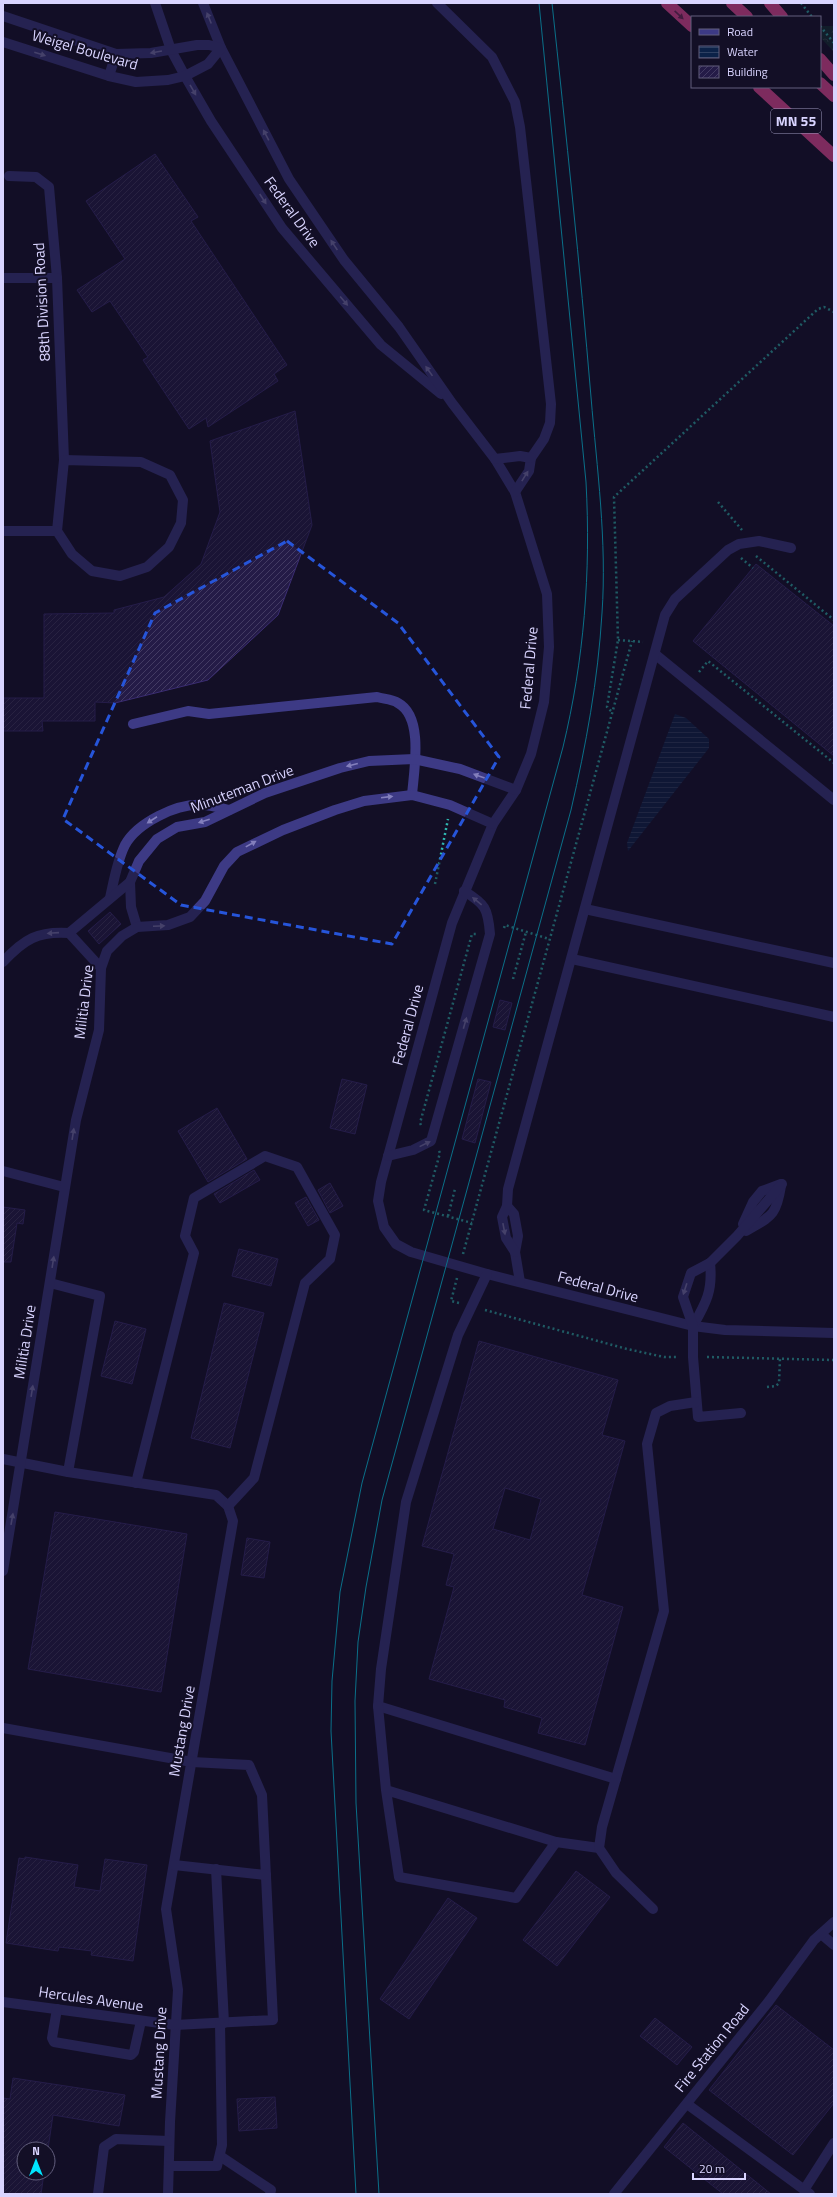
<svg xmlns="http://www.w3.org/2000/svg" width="837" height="2197" font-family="'Titillium Web',sans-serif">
	<defs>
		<pattern id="park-crowns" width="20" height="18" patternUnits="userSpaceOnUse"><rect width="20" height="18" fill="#12302f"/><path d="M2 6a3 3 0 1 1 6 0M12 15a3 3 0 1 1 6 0" fill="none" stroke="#344d4e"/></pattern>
		<pattern id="water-rules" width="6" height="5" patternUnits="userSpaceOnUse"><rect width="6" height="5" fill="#0c2248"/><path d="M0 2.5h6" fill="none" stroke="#2f4163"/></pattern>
		<pattern id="building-hatch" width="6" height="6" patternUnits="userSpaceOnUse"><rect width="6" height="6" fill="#241b47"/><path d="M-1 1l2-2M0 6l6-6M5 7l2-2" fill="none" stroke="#433b63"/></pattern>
	</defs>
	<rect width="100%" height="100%" fill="#130f26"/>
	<polygon fill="url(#park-crowns)" points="820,26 834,26 834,52 820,37"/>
	<polygon fill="url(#water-rules)" points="675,714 686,718 709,739 709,748 628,851 627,843"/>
	<g fill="url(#building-hatch)" stroke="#3b2d73" fill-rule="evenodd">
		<polygon points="155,154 198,217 191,221 287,365 274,374 278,381 208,427 206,418 189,429 143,360 148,357 110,301 92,312 77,290 125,259 86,201"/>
		<polygon points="295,411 312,525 278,615 208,680 115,703 95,702 95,721 42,721 43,731 3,731 3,698 44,698 44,614 114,613 114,610 164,597 201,564 220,512 210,441"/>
		<polygon points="756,564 834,626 834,756 693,641"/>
		<polygon points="110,912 121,924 99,944 88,931"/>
		<polygon points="500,1000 512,1003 505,1030 493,1027"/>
		<polygon points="342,1079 367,1085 355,1134 330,1128"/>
		<polygon points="478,1079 491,1082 475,1143 462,1139"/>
		<polygon points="217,1108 247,1159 208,1182 178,1131"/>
		<polygon points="254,1170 260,1180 220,1203 214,1194"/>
		<polygon points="330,1183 343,1206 330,1213 318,1190"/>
		<polygon points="306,1197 319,1220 308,1226 295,1203"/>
		<polygon points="3,1207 25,1210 23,1224 17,1223 11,1262 3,1262"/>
		<polygon points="239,1249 278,1259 271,1286 232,1276"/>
		<polygon points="224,1303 264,1313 230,1448 191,1438"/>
		<polygon points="115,1321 146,1329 132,1384 101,1376"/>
		<path d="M479 1341 618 1380 602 1435 625 1441 582 1595 623 1607 585 1745 538 1733 542 1718 504 1707 505 1700 429 1679 454 1587 446 1585 454 1554 422 1546ZM505 1488 541 1499 530 1540 493 1529Z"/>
		<polygon points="55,1512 187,1534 161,1692 28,1669"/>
		<polygon points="247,1538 270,1542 264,1578 241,1575"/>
		<polygon points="25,1857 78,1865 74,1887 100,1891 105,1859 147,1865 133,1961 91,1955 92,1951 59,1947 58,1951 6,1943 19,1858 25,1859"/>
		<polygon points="576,1871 610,1897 557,1966 523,1940"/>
		<polygon points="448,1898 477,1918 409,2019 380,1999"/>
		<polygon points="776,2005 834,2050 834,2103 793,2155 709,2090"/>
		<polygon points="655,2018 692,2047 677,2065 640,2036"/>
		<polygon points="13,2078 125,2095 119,2126 53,2115 48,2149 24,2149 24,2173 44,2173 41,2194 3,2194 3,2098 10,2099"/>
		<polygon points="275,2097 277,2128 239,2131 237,2099"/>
		<polygon points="683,2123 771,2194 723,2194 664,2147"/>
	</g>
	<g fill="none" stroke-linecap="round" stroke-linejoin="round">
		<g stroke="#2fb8b0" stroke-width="2.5" stroke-dasharray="2 3" stroke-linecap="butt">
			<polyline points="801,3 812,17"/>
			<polyline points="820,26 834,43"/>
			<polyline points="718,502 742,530"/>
			<polyline points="756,556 834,620"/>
			<polyline points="741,558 753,568"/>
			<polyline points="618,640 643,642"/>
			<polyline points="699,672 708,661 834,763"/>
			<polyline points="611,711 607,707 618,640 614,497 818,309 824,307 834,312"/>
			<polyline points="435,884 448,819"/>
			<polyline points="504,928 505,925 549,939"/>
			<polyline points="513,979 526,932"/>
			<polyline points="421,1125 420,1123 472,934 476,934"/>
			<polyline points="439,1151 440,1153 424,1210 472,1223"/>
			<polyline points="448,1216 455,1189"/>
			<polyline points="463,1254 632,641"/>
			<polyline points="457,1278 451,1301 459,1303"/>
			<polyline points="485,1310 627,1349 664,1357 678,1357"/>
			<polyline points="707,1357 834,1360"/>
			<polyline points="767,1387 776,1386 779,1383 780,1358"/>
		</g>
		<g stroke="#3d3a85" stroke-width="10">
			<polyline points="155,3 171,50 185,76 211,121 282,228 381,345 441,394"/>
			<polyline points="203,3 221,48 289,179 344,260 399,327 452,403 495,459 515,492 547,594 549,647 544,702 531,754 516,790 493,824 452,923 381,1182 378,1201 384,1227 396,1244 411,1252 487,1274 693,1326 725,1330 834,1333"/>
			<polyline points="437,3 492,57 515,102 520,127 551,404 550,423 544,439 531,458 529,471 515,492"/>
			<polyline points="3,16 116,54 151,53 197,45 209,45 221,48 208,64 185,76 168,80 136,82 109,76 3,42"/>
			<polyline points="109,76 116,54"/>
			<polyline points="9,176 36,177 49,187 57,278 64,460"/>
			<polyline points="3,278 57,278"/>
			<polyline points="495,459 520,456 531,458"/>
			<polygon points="64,460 141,462 170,475 183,500 181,523 169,547 147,567 120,576 92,571 72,554 57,531"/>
			<polyline points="3,531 57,531"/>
			<polyline points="656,655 834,800"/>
			<path d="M133 724 188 711 209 714 377 697C383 699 392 699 398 703 424 717 414 770 412 795"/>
			<polyline points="130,882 131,907 137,927"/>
			<path d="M110 898C114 880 117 861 125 845 137 823 177 803 202 805 211 805 220 808 229 810"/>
			<polyline points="585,909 834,963"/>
			<polyline points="69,933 101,968"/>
			<polyline points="572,959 834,1017"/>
			<path d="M3 962C24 939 38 931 69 933L130 882 139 861 157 839 177 827 205 822 265 793 340 768 369 761 414 759 460 769 516 790"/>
			<path d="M388 1156 413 1150 431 1141 490 934C488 908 485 904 464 891"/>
			<polyline points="3,1171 64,1187"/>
			<polyline points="507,1206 514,1214 518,1236 515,1252 520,1282"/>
			<polyline points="743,1224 753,1202 762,1191 781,1184"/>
			<path d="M746 1231C771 1216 776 1217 781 1186"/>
			<polyline points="515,1252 506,1238 502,1217 507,1206 508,1189 665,615 675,599 728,550 739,544 759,541 791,548"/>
			<polyline points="487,1274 458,1335 406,1502 381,1669 378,1706 616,1779"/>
			<polyline points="50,1283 100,1296 68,1472"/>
			<path d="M693 1326C706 1303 713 1291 710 1263"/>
			<polyline points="741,1413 698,1417 693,1357 693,1326 683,1297 691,1273 710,1263 737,1236 782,1184"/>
			<polyline points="3,1459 68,1472 216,1495 228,1506 233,1521 166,1909 178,1990 170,2122 168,2194"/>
			<polyline points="136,1483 194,1253 185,1236 194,1198 265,1156 297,1167 335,1235 330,1259 305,1283 254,1478 228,1506"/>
			<polyline points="3,1571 76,1120 99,1030 101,968 107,951 122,936 137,927 168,925 190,917 205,901 224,866 237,852 283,830 335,810 364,801 412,795 450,805 493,824"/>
			<polyline points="378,1706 386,1790 399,1877 516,1898 556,1842 386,1790"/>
			<polyline points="3,1728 192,1762 249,1765 262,1795 273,2020 175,2025 3,2002"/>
			<polyline points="556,1842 599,1848"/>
			<polyline points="174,1865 266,1875"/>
			<polyline points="216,1869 224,2023"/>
			<polyline points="653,1909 616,1873 599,1848 602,1827 664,1611 647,1444 656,1413 670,1406 696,1402"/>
			<polyline points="821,1934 834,1945"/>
			<polyline points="57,2009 52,2038 54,2042 131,2055 134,2052 141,2021"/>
			<polyline points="687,2104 810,2194"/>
			<polyline points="220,2156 271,2190 270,2194"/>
			<polyline points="169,2166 217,2166 222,2145 220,2023"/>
			<polyline points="804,2190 834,2143"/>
			<polyline points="98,2194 104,2147 116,2139 169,2141"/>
			<polyline points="614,2194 769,2001 814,1940 834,1922"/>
		</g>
		<g stroke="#ff4fa3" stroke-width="12">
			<polyline points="667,3 692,26"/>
			<polyline points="732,3 747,17"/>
			<polyline points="770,3 782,17"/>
			<polyline points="820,59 834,75"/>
			<polyline points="820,83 834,96"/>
			<polyline points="759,87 834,156"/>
		</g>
		<g stroke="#00e5ff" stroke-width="1">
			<path d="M356 2194 331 1731 332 1681 340 1592 362 1483 563 747C584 660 591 572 586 482L539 3"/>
			<path d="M379 2194 356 1803 355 1701 358 1642 366 1587 382 1500 571 810C586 745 598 680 602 613 607 541 597 469 591 397 580 266 566 134 552 3"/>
		</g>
	</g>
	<defs><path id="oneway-solid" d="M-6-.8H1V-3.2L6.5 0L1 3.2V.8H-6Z"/></defs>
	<use fill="#7d2c5e" href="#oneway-solid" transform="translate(679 15) rotate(43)"/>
	<g fill="#837fbc">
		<use href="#oneway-solid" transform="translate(209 18) rotate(-112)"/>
		<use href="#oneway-solid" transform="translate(156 52) rotate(170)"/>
		<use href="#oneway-solid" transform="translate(40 54) rotate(18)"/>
		<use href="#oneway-solid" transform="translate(193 90) rotate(60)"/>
		<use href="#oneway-solid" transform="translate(266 135) rotate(-118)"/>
		<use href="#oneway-solid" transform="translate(263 199) rotate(57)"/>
		<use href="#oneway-solid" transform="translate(334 245) rotate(-124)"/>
		<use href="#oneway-solid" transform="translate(344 301) rotate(50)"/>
		<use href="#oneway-solid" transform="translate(429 371) rotate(-125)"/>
		<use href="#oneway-solid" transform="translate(525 476) rotate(-58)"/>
		<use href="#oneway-solid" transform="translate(352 765) rotate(166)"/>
		<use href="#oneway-solid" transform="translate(479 776) rotate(-160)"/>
		<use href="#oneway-solid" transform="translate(387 797) rotate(-7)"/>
		<use href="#oneway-solid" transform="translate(152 820) rotate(147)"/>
		<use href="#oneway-solid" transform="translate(204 821) rotate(162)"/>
		<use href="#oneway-solid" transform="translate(251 844) rotate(-29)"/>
		<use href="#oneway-solid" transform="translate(477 901) rotate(-141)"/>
		<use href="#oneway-solid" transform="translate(159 926) rotate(-3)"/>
		<use href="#oneway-solid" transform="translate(53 933) rotate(176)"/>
		<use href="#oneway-solid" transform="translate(465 1023) rotate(-74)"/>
		<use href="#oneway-solid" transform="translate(73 1134) rotate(-81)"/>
		<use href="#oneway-solid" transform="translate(425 1144) rotate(-26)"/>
		<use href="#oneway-solid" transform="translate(504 1229) rotate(79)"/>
		<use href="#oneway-solid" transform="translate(53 1262) rotate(-81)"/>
		<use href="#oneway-solid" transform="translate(685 1289) rotate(108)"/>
		<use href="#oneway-solid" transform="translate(32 1391) rotate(-81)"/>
		<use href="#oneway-solid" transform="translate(12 1519) rotate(-80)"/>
	</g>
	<path d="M0 0H837V2197H0ZM287 541 398 623 499 757 392 944 181 905 63 819 155 613Z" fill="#130f26" fill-opacity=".55" fill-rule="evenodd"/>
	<path fill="none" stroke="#2655da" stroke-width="3" stroke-dasharray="8 5" stroke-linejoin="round" d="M287 541 398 623 499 757 392 944 181 905 63 819 155 613Z"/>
	<g text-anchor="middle" stroke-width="4" stroke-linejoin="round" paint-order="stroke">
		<rect fill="#130f26" stroke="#9e99be" stroke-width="1" x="771" y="109" width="50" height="24" rx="3"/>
		<g font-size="14" font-weight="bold" fill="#d9d4ff">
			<text x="796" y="126">MN 55</text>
		</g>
		<g font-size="15" fill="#d9d4ff" stroke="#130f26">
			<text transform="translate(85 50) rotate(16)" y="5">Weigel Boulevard</text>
			<text transform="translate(292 212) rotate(54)" y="5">Federal Drive</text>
			<text transform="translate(42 302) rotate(-93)" y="5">88th Division Road</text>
			<text transform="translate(529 668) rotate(-85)" y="5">Federal Drive</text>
			<text transform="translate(242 789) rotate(-21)" y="5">Minuteman Drive</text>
			<text transform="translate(84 1002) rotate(-83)" y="5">Militia Drive</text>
			<text transform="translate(408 1025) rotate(-75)" y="5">Federal Drive</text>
			<text transform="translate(598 1287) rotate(15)" y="5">Federal Drive</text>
			<text transform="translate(25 1342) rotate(-81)" y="5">Militia Drive</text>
			<text transform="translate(182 1731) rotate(-80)" y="5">Mustang Drive</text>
			<text transform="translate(91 1999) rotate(8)" y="5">Hercules Avenue</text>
			<text transform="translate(712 2048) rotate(-51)" y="5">Fire Station Road</text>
			<text transform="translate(159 2053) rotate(-87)" y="5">Mustang Drive</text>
		</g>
	</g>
	<rect width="837" height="2197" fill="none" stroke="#d9d4ff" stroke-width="8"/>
	<rect x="691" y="16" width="130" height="72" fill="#130f26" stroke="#625e7d"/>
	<rect x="699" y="29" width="20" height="6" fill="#3d3a85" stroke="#625e7d"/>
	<text x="727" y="36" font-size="12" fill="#d9d4ff">Road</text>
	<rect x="699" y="46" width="20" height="12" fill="url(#water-rules)" stroke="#625e7d"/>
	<text x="727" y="56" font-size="12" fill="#d9d4ff">Water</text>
	<rect x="699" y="66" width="20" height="12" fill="url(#building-hatch)" stroke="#625e7d"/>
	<text x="727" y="76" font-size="12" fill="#d9d4ff">Building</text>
	<g transform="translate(36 2161)"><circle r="19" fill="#130f26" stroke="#625e7d"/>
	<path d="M0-3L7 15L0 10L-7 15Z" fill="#00e5ff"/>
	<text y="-6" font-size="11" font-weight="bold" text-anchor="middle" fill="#d9d4ff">N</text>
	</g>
	<path d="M693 2173v6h52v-6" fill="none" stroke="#d9d4ff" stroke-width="2"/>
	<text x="699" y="2173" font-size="12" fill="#d9d4ff" stroke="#130f26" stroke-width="3" paint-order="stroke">20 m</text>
</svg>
